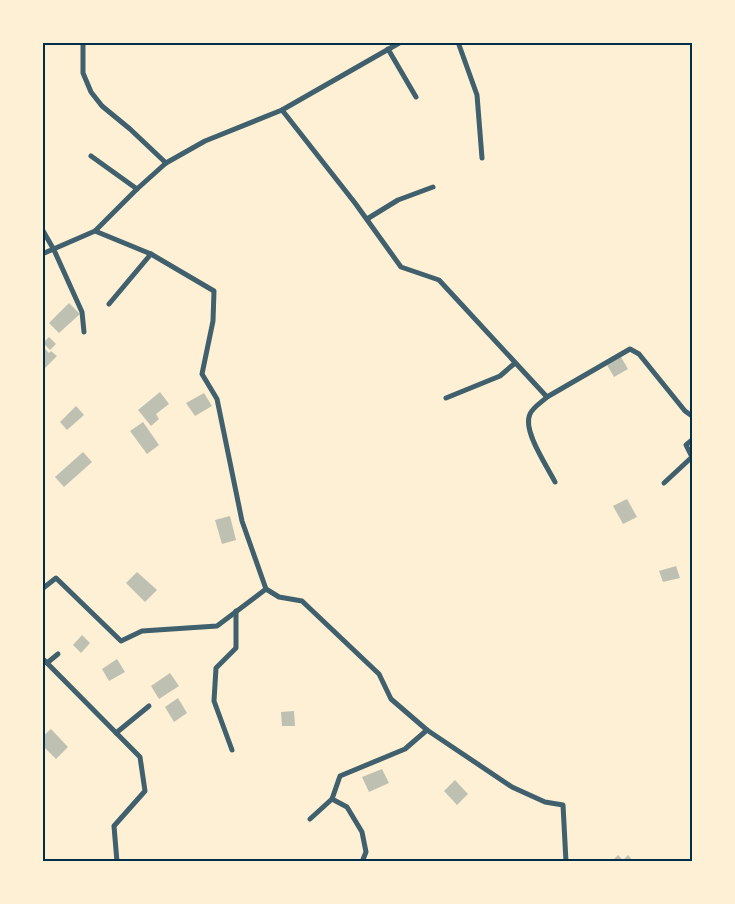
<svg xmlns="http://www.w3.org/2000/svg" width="735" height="904" font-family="'DejaVu Sans',sans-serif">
	<rect width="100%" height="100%" fill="#fdf0d5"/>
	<g fill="#bec0b2">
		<polygon points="69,303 80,314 59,333 49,323"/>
		<polygon points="49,337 56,344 50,350 43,343"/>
		<polygon points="42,346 49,353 51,351 57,356 44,369 42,368"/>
		<polygon points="621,357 628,369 614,377 607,365"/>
		<polygon points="160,392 169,404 156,414 159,419 151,426 138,410"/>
		<polygon points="204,393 212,406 195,416 186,403"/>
		<polygon points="76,406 84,415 67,430 60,422"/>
		<polygon points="143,422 159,445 147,454 130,431"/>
		<polygon points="83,452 92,462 64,487 55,477"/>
		<polygon points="627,499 637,517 623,524 613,506"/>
		<polygon points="230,516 236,540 222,544 215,520"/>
		<polygon points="676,566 680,578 663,582 659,571"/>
		<polygon points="137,572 157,590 145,602 126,583"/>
		<polygon points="82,635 90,643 81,653 73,645"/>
		<polygon points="117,659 125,672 109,681 102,669"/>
		<polygon points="170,673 179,686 159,699 151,686"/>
		<polygon points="178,698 187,713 174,722 165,707"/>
		<polygon points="294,711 295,726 282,726 281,712"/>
		<polygon points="51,729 68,747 56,759 42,745 42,737"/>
		<polygon points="382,769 389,783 369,792 362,777"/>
		<polygon points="455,780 468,794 457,805 444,791"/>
		<polygon points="618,855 623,860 628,855 634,862 611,862"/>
	</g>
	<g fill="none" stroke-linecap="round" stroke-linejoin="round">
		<g stroke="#3f606c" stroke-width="5">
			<polyline points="83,42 83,73 91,92 102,106 130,129 166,163"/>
			<polyline points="458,42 477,95 482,158"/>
			<polyline points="388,49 416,97"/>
			<polyline points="282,110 355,203 401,267 439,280 547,397 630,349 639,354 685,411 692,416"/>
			<polyline points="91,156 137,189"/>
			<polyline points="367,219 398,200 433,187"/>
			<polyline points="42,229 54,250 82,312 84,332"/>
			<polyline points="95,231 151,254 214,291 213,321 202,374 217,399 242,521 266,589 279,597 302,601 379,674 391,699 427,730 512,787 545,802 563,805 566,862"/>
			<polyline points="42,254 95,231 137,189 166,163 205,141 282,110 401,42"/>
			<polyline points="109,304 151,254"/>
			<path d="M547 397C542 402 533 407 530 414 522 430 547 466 555 482"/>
			<polyline points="446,398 500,376 515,363"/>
			<polyline points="664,483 692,457 686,445 692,440"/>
			<polyline points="42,589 56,578 121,641 142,631 217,626 266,589"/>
			<polyline points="42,658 47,663 58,654"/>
			<polyline points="47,663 140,757 145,791 114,826 117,862"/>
			<polyline points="116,733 149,706"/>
			<polyline points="232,750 214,701 216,668 236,648 236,611"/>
			<polyline points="332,799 347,807 362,832 366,852 362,862"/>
			<polyline points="310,819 332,799 340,776 405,749 427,730"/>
		</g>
	</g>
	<rect width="735" height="904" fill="none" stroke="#fdf0d5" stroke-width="88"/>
	<rect x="44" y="44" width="647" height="816" fill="none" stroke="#003049" stroke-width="2"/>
</svg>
